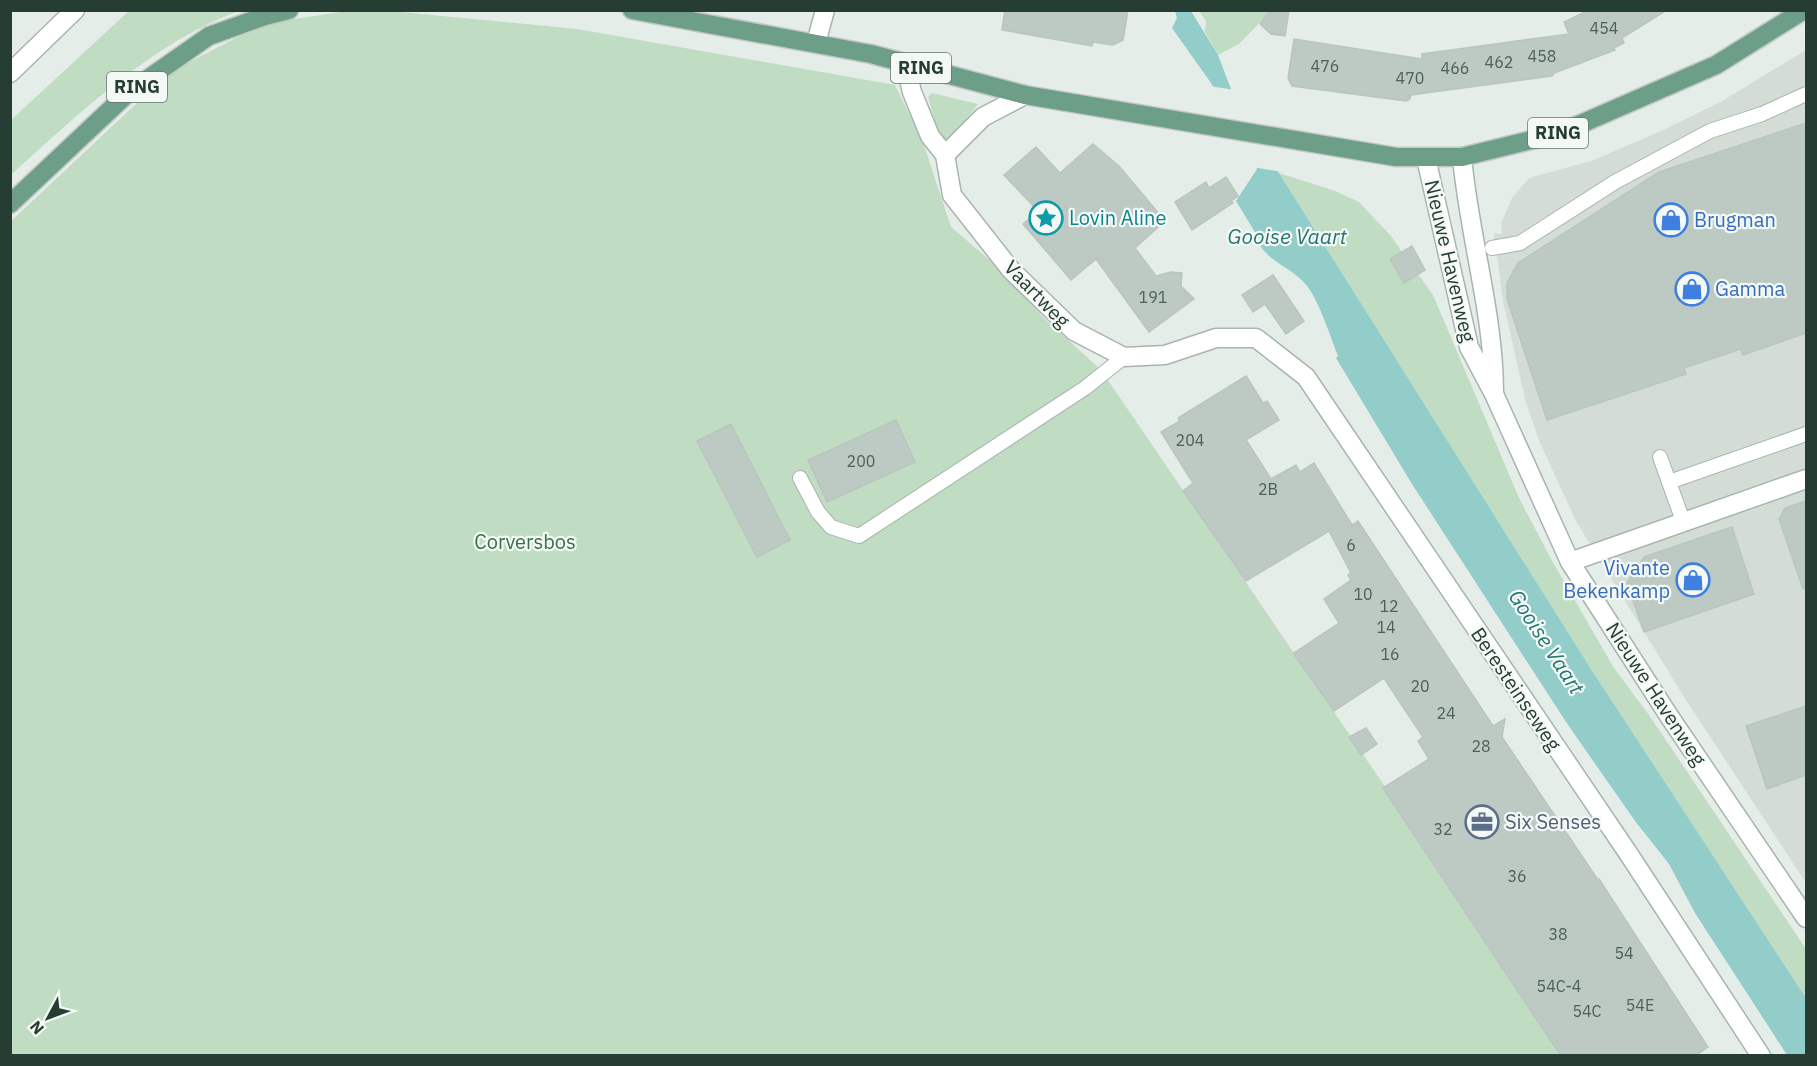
<svg xmlns="http://www.w3.org/2000/svg" width="1817" height="1066" font-family="'IBM Plex Sans',sans-serif">
	<rect width="100%" height="100%" fill="#e5ede8"/>
	<polygon fill="#d3ddd6" points="1806,50 1806,883 1686,700 1576,521 1540,443 1526,403 1503,301 1494,233 1502,234 1501,223 1512,198 1529,178 1594,160 1659,132 1722,101"/>
	<g fill="#c0dcc2">
		<path d="M130 10 239 11C153 42 77 115 11 175V120Z"/>
		<polygon points="353,10 390,11 577,29 895,85 923,142 951,227 1005,273 1043,317 1101,370 1568,1055 11,1056 11,221 169,73 262,24"/>
		<polygon points="1199,11 1271,11 1239,44 1218,55 1205,32 1206,21"/>
		<polygon points="932,93 978,104 947,144 941,143 928,97"/>
		<polygon points="1279,173 1335,191 1359,202 1390,235 1433,295 1519,498 1551,559 1614,668 1649,715 1806,949 1806,998 1591,669"/>
	</g>
	<path fill="#92cdca" d="M1175 11H1191L1218 55 1231 89 1279 173 1591 669 1806 998V1055H1787L1695 913 1669 864 1635 821 1566 722 1412 484 1336 358 1338 356C1330 336 1320 303 1307 286 1293 268 1274 265 1261 247V242L1236 201 1257 169 1211 83 1172 28 1177 18Z"/>
	<polygon fill="#e5ede8" points="1209,86 1235,90 1282,172 1252,167"/>
	<g fill="#bdcac3" stroke="#b8c6bd" stroke-width="1.5">
		<polygon points="1005,10 1128,10 1123,40 1113,45 1093,42 1092,46 1002,30"/>
		<polygon points="1271,10 1289,10 1285,36 1271,34 1260,24"/>
		<polygon points="1589,10 1667,10 1622,38 1624,43 1614,48 1615,50 1554,73 1552,76 1411,95 1410,99 1406,101 1292,86 1288,78 1294,39 1422,59 1422,54 1569,34 1564,22"/>
		<polygon points="1806,123 1806,333 1743,355 1741,349 1684,368 1686,374 1547,420 1507,299 1507,283 1518,263 1659,172"/>
		<polygon points="1093,144 1119,166 1165,221 1135,248 1156,276 1171,272 1182,273 1181,286 1194,299 1149,332 1096,259 1071,280 1023,224 1038,211 1004,175 1036,147 1060,173"/>
		<polygon points="1226,177 1238,196 1231,201 1233,203 1192,230 1175,202 1206,182 1209,188"/>
		<polygon points="1412,246 1425,270 1404,283 1390,259"/>
		<polygon points="1273,275 1304,321 1286,334 1265,304 1253,312 1242,295"/>
		<polygon points="1246,376 1263,403 1267,401 1279,420 1246,440 1271,479 1296,465 1300,472 1314,463 1352,525 1358,521 1493,726 1505,719 1502,737 1598,880 1599,879 1708,1047 1695,1056 1561,1056 1383,788 1429,759 1418,741 1423,737 1401,704 1384,678 1334,711 1295,656 1294,653 1339,623 1324,599 1351,580 1348,575 1351,573 1329,531 1246,581 1183,491 1193,483 1161,432 1180,421 1178,418"/>
		<polygon points="896,420 915,462 827,502 808,460"/>
		<polygon points="731,424 790,540 757,557 697,441"/>
		<polygon points="1806,501 1806,588 1803,589 1779,519 1785,508"/>
		<polygon points="1732,527 1754,594 1644,632 1627,583 1644,557"/>
		<polygon points="1806,706 1806,775 1767,789 1746,726"/>
		<polygon points="1366,728 1377,744 1361,755 1349,737"/>
	</g>
	<g fill="none" stroke-linecap="round" stroke-linejoin="round">
		<g stroke="#a8b5ae" stroke-width="16">
			<g id="lane">
				<polyline points="1492,248 1520,243 1615,182 1710,131 1762,114 1806,94"/>
				<polyline points="1660,457 1683,521"/>
				<polyline points="800,478 818,512 831,527 859,536 1085,388 1124,357"/>
				<polyline points="1669,482 1806,434"/>
			</g>
		</g>
		<g stroke="#a8b5ae" stroke-width="21">
			<g id="street">
				<polyline points="905,64 912,92 930,136 945,155 952,195 1011,270 1074,331 1124,357 1165,355 1216,338 1256,338 1306,377 1630,856 1761,1056"/>
				<polyline points="10,73 75,10"/>
				<polyline points="945,155 983,117 1025,95"/>
				<path d="M1462 157C1469 236 1494 314 1494 393"/>
				<polyline points="1426,158 1469,347 1494,394 1570,562 1669,716 1806,918"/>
				<polyline points="1570,562 1806,479"/>
			</g>
		</g>
		<g stroke="#a4b8ad" stroke-width="21">
			<polyline id="secondary" points="816,43 825,10"/>
		</g>
		<g stroke="#c2c9c6" stroke-width="21">
			<g id="primary">
				<polyline points="632,10 871,54 1025,95 1396,157 1462,157 1560,133 1716,65 1804,10"/>
				<polyline points="10,204 129,92 209,36 265,16 289,10"/>
			</g>
		</g>
		<use href="#lane" stroke="#fff" stroke-width="14"/>
		<use href="#street" stroke="#fff" stroke-width="18"/>
		<use href="#secondary" stroke="#fff" stroke-width="18"/>
		<use href="#primary" stroke="#6d9e88" stroke-width="18"/>
	</g>
	<defs>
		<g id="sight-ring" transform="scale(1.725)"><circle r="9.5" fill="#f5f9f6" stroke="#0f9aa8" stroke-width="1.5"/><path d="M0-6L1.8-2.2L6-1.7L2.9 1.2L3.7 5.4L0 3.3L-3.7 5.4L-2.9 1.2L-6-1.7L-1.8-2.2Z" fill="#0f9aa8"/></g>
		<g id="shop-ring" transform="scale(1.725)"><circle r="9.5" fill="#f5f9f6" stroke="#3f7fe0" stroke-width="1.5"/><path d="M-5-2.5h2.3a2.7 3.5 0 0 1 5.4 0H5L5.5 6h-11ZM-1.5-2.5h3a1.5 2.3 0 0 0-3 0Z" fill="#3f7fe0"/></g>
		<g id="office-ring" transform="scale(1.725)"><circle r="9.5" fill="#f5f9f6" stroke="#5c6f8a" stroke-width="1.5"/><path d="M-6-3h4V-5.5h4V-3h4V5H-6ZM-1-4.5V-3h2v-1.5ZM-6 0V1H6V0Z" fill="#5c6f8a"/></g>
	</defs>
	<g fill-rule="evenodd">
		<use href="#sight-ring" x="1046" y="218"/>
		<use href="#shop-ring" x="1671" y="220"/>
		<use href="#shop-ring" x="1692" y="289"/>
		<use href="#shop-ring" x="1693" y="580"/>
		<use href="#office-ring" x="1482" y="822"/>
	</g>
	<g text-anchor="middle" stroke-width="4.5" stroke-linejoin="round" paint-order="stroke">
		<g font-size="16" fill="#4b6056">
			<text x="1604" y="34">454</text>
			<text x="1542" y="62">458</text>
			<text x="1499" y="68">462</text>
			<text x="1325" y="72">476</text>
			<text x="1455" y="74">466</text>
			<text x="1410" y="84">470</text>
			<text x="1153" y="303">191</text>
			<text x="1190" y="446">204</text>
			<text x="861" y="467">200</text>
			<text x="1268" y="495">2B</text>
			<text x="1351" y="551">6</text>
			<text x="1363" y="600">10</text>
			<text x="1389" y="612">12</text>
			<text x="1386" y="633">14</text>
			<text x="1390" y="660">16</text>
			<text x="1420" y="692">20</text>
			<text x="1446" y="719">24</text>
			<text x="1481" y="752">28</text>
			<text x="1443" y="835">32</text>
			<text x="1517" y="882">36</text>
			<text x="1558" y="940">38</text>
			<text x="1624" y="959">54</text>
			<text x="1559" y="992">54C-4</text>
			<text x="1640" y="1011">54E</text>
			<text x="1587" y="1017">54C</text>
		</g>
		<g fill="#f5f9f6" stroke="#63756d" stroke-width="1.5">
			<rect x="891" y="53" width="60" height="30" rx="4.5"/>
			<rect x="107" y="72" width="60" height="30" rx="4.5"/>
			<rect x="1528" y="118" width="60" height="30" rx="4.5"/>
		</g>
		<g font-size="18" font-weight="bold" fill="#253d32">
			<text x="921" y="74">RING</text>
			<text x="137" y="93">RING</text>
			<text x="1558" y="139">RING</text>
		</g>
		<g font-size="20" fill="#0d838f" stroke="#f5f9f6" text-anchor="start">
			<text x="1069" y="225">Lovin Aline</text>
		</g>
		<g font-size="20" fill="#366cbe" stroke="#f5f9f6" text-anchor="start">
			<text x="1694" y="227">Brugman</text>
			<text x="1715" y="296">Gamma</text>
			<text x="1670" y="575" text-anchor="end">Vivante<tspan x="1670" dy="23">Bekenkamp</tspan></text>
		</g>
		<g font-size="20" fill="#253d32" stroke="#f5f9f6">
			<text transform="translate(1450 261) rotate(77)" y="7">Nieuwe Havenweg</text>
			<text transform="translate(1037 294) rotate(46)" y="7">Vaartweg</text>
			<text transform="translate(1516 689) rotate(56)" y="7">Beresteinseweg</text>
			<text transform="translate(1656 694) rotate(57)" y="7">Nieuwe Havenweg</text>
		</g>
		<g font-size="20" fill="#33713f" stroke="#f5f9f6">
			<text x="525" y="549">Corversbos</text>
		</g>
		<g font-size="20" fill="#4e5e75" stroke="#f5f9f6" text-anchor="start">
			<text x="1505" y="829">Six Senses</text>
		</g>
		<g font-size="21" font-style="italic" fill="#247472" stroke="#f5f9f6">
			<text x="1287" y="244">Gooise Vaart</text>
			<text transform="translate(1546 642) rotate(57)" y="7">Gooise Vaart</text>
		</g>
	</g>
	<rect width="1817" height="1066" fill="none" stroke="#253d32" stroke-width="24"/>
	<g transform="translate(48 1018) rotate(229)" stroke="#f5f9f6" stroke-width="4.5" paint-order="stroke">
	<path d="M0-4.5L10 22L0 15L-10 22Z" fill="#253d32"/>
	<text y="-9" font-size="16" font-weight="bold" text-anchor="middle" fill="#253d32">N</text>
	</g>
</svg>
